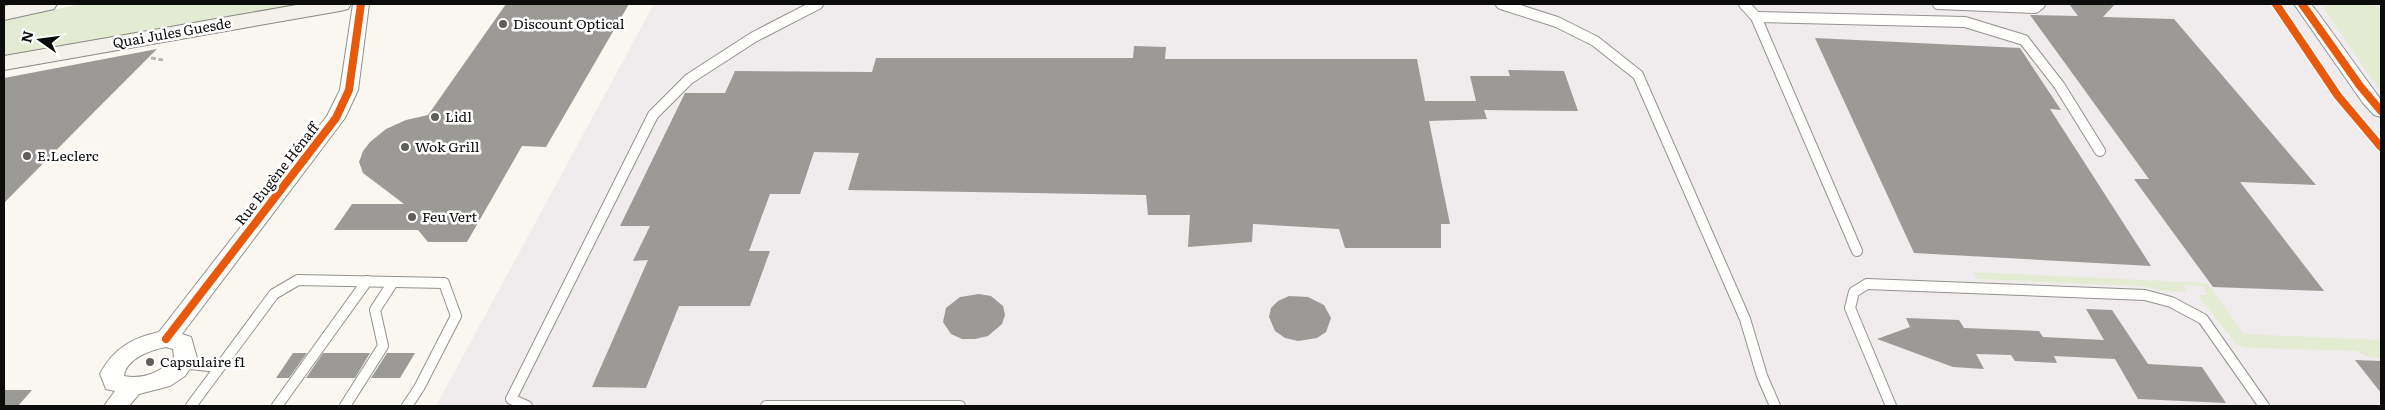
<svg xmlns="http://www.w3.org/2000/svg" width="2385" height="410" font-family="Literata,serif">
	<rect width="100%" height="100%" fill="#f9f7f0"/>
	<polygon fill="#f0ebec" points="654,4 2381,4 2381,406 436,406"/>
	<g fill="#e4ebd3">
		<polygon points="81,4 323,4 4,58 4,20"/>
		<polygon points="2332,4 2368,4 2381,7 2381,92 2324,9 2325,6"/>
		<polygon points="1974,272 2207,283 2244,334 2381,340 2381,358 2371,358 2356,351 2249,348 2237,345 2199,297 2198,295 2208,295 2203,286 2183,285 2187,291 2173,292 2139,286 1977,279"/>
	</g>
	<g fill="#9c9a96">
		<polygon points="506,4 629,4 546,147 522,146 467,242 428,242 418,230 334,230 352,204 404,204 363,173 359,162 363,151 370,142 386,129 406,120 428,115"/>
		<polygon points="2069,4 2115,4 2103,17 2174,19 2316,185 2240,182 2324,291 2213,287 2134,179 2149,179 2030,15 2078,16"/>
		<polygon points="1815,38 2020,48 2061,110 2050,109 2151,266 1914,253"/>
		<polygon points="1134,46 1166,47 1165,59 1417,59 1425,101 1476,101 1470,76 1510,76 1508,70 1564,71 1578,111 1484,110 1487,119 1429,121 1450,224 1441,224 1441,248 1345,248 1339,229 1253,224 1252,242 1188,247 1190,215 1148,215 1146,195 848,190 859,153 814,152 800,194 770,194 749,251 770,251 750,306 679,306 646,388 592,387 648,260 633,261 650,226 620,226 685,93 725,93 735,71 872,72 876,58 1133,58"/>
		<polygon points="157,49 96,110 4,203 4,78"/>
		<polygon points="979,294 991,296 1003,306 1005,315 1002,324 988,336 975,339 962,339 951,334 943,322 946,308 960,297"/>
		<polygon points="1289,296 1308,297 1324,305 1331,318 1326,332 1317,338 1298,341 1285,338 1275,331 1269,317 1271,308 1278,301"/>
		<polygon points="2086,309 2112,310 2148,364 2202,367 2226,403 2138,399 2115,359 2054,356 2057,363 2015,361 2011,355 1976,354 1984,369 1953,367 1877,339 1910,327 1906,318 1959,320 1964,328 2039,331 2043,337 2104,340"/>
		<polygon points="293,353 307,353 289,378 276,378"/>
		<polygon points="323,353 370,353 355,378 306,378"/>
		<polygon points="387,353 415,353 400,378 371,378"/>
		<polygon points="2355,360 2381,361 2381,393"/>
		<polygon points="4,390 32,390 18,406 4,406"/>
	</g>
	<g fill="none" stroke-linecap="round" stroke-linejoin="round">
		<g stroke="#93928f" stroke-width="12">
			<g id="lane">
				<polyline points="1501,4 1557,22 1595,41 1638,75 1745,319 1762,376 1775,406"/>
				<polyline points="1744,4 1756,17 1857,251"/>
				<polyline points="1938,4 2035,8 2040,4"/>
				<polyline points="1756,17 1965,22 2024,40 2059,85 2100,151"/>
				<polyline points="181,363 218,367"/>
				<polyline points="191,406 274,294 298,280 444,283 456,316 419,388 407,406"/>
				<polyline points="277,406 367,281"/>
				<polyline points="345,406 383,346 375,310 393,282"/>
				<polyline points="527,406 511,399 653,115 689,79 754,37 818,4"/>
				<polyline points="766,406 960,406"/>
				<polyline points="1891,406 1850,308 1854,292 1867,284 2145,295 2171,302 2203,319 2264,406"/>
			</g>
		</g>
		<g stroke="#93928f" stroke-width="2">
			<g id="street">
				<path d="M353 4H369L358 90 345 118 182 334 191 337 197 358 185 376 170 386 139 394 129 406H104L115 391 106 389 100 374C113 349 132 338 159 332L327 116 340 90ZM166 347 173 349 174 357C163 372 142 380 124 376 126 359 150 350 166 347Z"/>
				<polygon points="2294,4 2311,4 2318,13 2381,100 2381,117 2374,115 2363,103"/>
			</g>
		</g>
		<g stroke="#898885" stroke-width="2">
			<g id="secondary">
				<polygon points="15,4 57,4 54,9 4,20 4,6"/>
				<polygon points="302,4 351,4 348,9 340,11 4,70 4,56"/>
			</g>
		</g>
		<polyline stroke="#b7b6b5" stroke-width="3" stroke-dasharray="5 2.5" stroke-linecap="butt" points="151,58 163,60"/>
		<use href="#lane" stroke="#fefefd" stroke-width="10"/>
		<use href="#street" fill="#fefefd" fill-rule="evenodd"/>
		<use href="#secondary" fill="#f3f1e9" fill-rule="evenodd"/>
		<g stroke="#fff" stroke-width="11">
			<g id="cycleway">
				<polyline points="2276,4 2338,96 2381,147"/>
				<polyline points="2302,4 2360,86 2381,111"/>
				<polyline points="166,339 336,118 349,90 361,4"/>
			</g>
		</g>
		<use href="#cycleway" stroke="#e8590c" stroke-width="8"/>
	</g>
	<g fill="#5f5e5c" stroke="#fff" stroke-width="2">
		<circle cx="503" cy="24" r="5"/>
		<circle cx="435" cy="117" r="5"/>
		<circle cx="405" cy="147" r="5"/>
		<circle cx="27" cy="156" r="5"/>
		<circle cx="412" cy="217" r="5"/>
		<circle cx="150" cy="362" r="5"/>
	</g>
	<g text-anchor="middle" stroke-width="5" stroke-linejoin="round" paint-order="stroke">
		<g font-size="14" fill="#0c0c0c" stroke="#fff" text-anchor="start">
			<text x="513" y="29">Discount Optical</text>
			<text x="445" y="122">Lidl</text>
			<text x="415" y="152">Wok Grill</text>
			<text x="37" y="161">E.Leclerc</text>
			<text x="422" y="222">Feu Vert</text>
			<text x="160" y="367">Capsulaire f1</text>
		</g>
		<g font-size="14" fill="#0c0c0c" stroke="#fff">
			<text transform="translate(172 33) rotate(-10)" y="5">Quai Jules Guesde</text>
			<text transform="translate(277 174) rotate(-52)" y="5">Rue Eugène Hénaff</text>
		</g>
	</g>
	<rect width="2385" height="410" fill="none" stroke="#0c0c0c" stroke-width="10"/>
	<g transform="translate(40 40) rotate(284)" stroke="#ffffff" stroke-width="4" paint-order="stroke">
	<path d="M0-4L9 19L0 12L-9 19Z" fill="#0c0c0c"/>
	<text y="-8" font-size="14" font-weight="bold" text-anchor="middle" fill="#0c0c0c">N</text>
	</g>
</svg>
